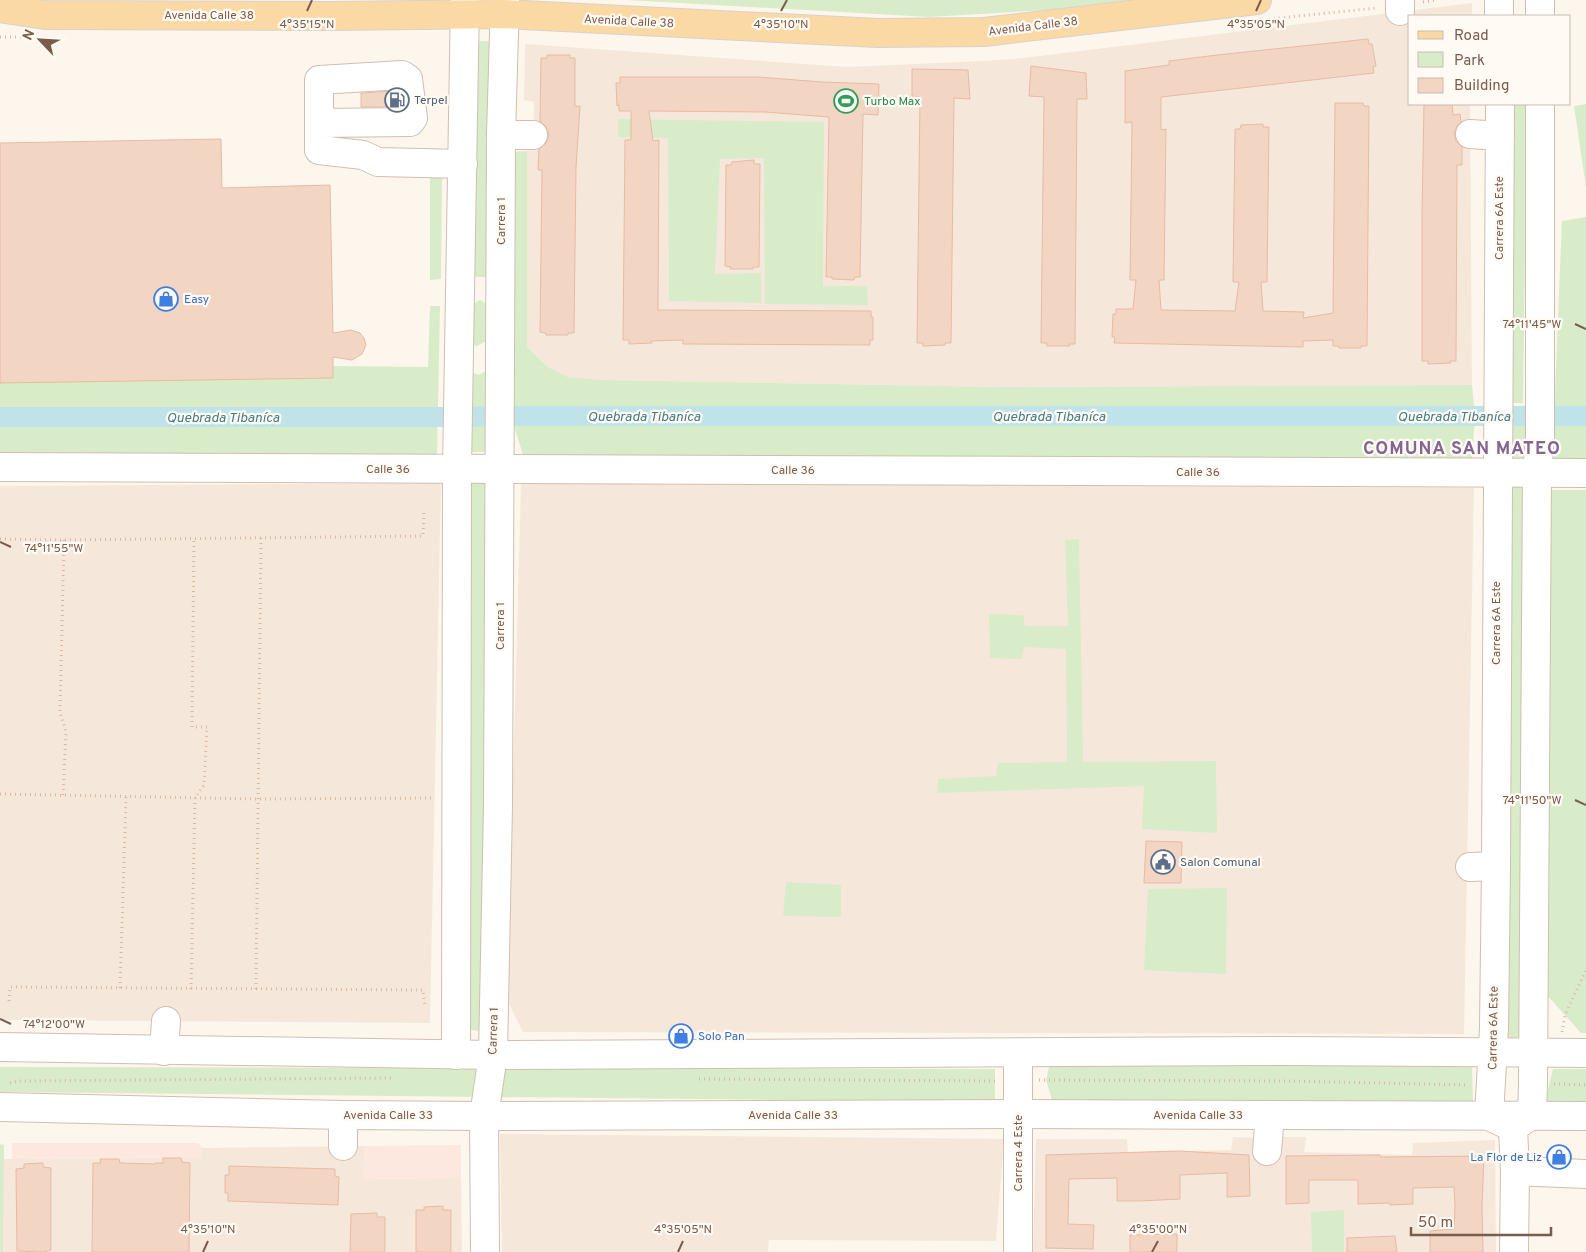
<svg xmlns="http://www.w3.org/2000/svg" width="1586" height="1252" font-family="Overpass,sans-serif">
	<rect width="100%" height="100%" fill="#fdf6ec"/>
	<g fill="#f5e8da">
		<polygon points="1472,3 1472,16 1410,16 1410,104 1470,104 1472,385 999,387 604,380 568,377 548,367 527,347 527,151 533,150 534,102 524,100 525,44 847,67 983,61 1023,58"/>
		<polygon points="441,483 430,1023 0,1020 0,486"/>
		<polygon points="521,484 1074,484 1082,486 1474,488 1464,1034 523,1032 507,1000"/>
		<polygon points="500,1134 1004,1139 996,1241 769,1240 768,1252 502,1252"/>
		<polygon points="1233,1137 1256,1138 1256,1151 1281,1152 1283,1137 1306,1137 1304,1152 1412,1155 1413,1143 1495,1140 1496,1252 1033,1252 1036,1139 1127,1139 1128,1152 1231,1150"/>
		<polygon points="365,1146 363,1179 461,1178 462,1252 3,1252 3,1159 200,1158 202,1148"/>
	</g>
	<g fill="#fde8e0">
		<polygon points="12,1143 198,1143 202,1148 201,1158 12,1159"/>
		<polygon points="461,1145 461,1178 363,1179 365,1146"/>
	</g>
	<g fill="#d8ecc9">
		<polygon points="627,0 1130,0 1047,10 929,17"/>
		<polygon points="475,41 490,41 489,277 474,277"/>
		<polygon points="1507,104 1527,104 1523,403 1499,403"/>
		<polygon points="1586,104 1586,187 1574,106"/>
		<polygon points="618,119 824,122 823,286 867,286 868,305 765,304 764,158 720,159 715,274 761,273 761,303 669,301 668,138 618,137"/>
		<polygon points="527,151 527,347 548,367 568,377 604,380 999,387 1472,385 1475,417 1472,461 806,459 523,455 511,416 513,152"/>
		<polygon points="430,177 442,178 441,279 430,280"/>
		<polygon points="1586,217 1586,465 1552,465 1562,221"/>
		<polygon points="480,300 485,303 488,308 486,341 477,346 472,345 469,306"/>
		<polygon points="430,306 440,306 437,456 0,454 0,383 333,366 428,367"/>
		<polygon points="489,369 486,452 470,452 468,371 479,375"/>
		<polygon points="1508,426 1534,426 1534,464 1507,464"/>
		<polygon points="467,482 488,482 483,1032 467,1029"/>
		<polygon points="1525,485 1523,1042 1507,1039 1506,486"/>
		<polygon points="1546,490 1586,490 1586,1033 1581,1033 1546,994"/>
		<polygon points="1079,539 1083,762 1216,761 1217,833 1142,829 1144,786 937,793 938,779 996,776 998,763 1067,762 1066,649 1024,647 1022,659 990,658 989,614 1023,615 1025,626 1068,626 1065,540"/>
		<polygon points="786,882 841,885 841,917 783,916"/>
		<polygon points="1227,888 1226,974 1144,970 1148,889"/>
		<polygon points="1050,1063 1472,1067 1473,1103 1052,1100 1046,1080"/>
		<polygon points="0,1067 995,1069 995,1102 0,1092"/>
		<polygon points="1553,1069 1586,1069 1586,1106 1544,1106"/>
		<polygon points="0,1144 4,1145 3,1252 0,1252"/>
		<polygon points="1344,1210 1344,1252 1312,1252 1311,1212"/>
	</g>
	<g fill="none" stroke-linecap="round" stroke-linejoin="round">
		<g stroke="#bfe3e8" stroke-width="20">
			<polyline points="511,416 1586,416"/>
			<polyline points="0,417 446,417"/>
			<polyline points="469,417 489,416"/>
		</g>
	</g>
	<g fill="#f3d5c3" stroke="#e6bba3">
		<polygon points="1368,39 1369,44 1372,44 1376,66 1373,67 1374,73 1161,97 1161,130 1166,129 1164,280 1159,280 1161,310 1235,311 1239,282 1233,282 1235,129 1240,129 1241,125 1263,124 1263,127 1269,127 1267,282 1261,282 1263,311 1304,312 1303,318 1333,313 1335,103 1363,103 1364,106 1369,106 1367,346 1361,346 1361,348 1339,348 1339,346 1333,346 1333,340 1303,341 1303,347 1114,343 1115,337 1112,337 1113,314 1116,314 1116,309 1133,309 1136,280 1130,280 1132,122 1125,123 1125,71 1169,65 1169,61 1217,55"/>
		<polygon points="547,55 570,55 570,58 575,58 575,106 580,106 576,168 574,333 568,333 568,335 546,335 546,333 540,332 542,170 538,170 539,149 546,143 549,135 546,127 540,121 541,58 547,58"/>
		<polygon points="1031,66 1086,73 1087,99 1077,99 1075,344 1069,344 1070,346 1047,346 1047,343 1041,343 1044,97 1029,96"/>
		<polygon points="912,69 968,70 970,99 954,98 951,343 945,343 945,345 923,346 923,343 917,343 920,97 912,96"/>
		<polygon points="620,77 758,77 822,82 879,84 878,115 863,114 860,277 855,277 854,280 832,279 832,277 826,277 829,117 765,112 649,111 653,141 659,140 658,310 871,311 871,317 873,317 873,340 870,340 870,345 683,344 683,340 651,341 652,343 629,344 629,340 623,340 625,140 631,140 631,111 619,111 619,105 617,106 616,83 620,83"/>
		<polygon points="394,91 396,107 361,107 361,93"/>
		<polygon points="1424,104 1452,104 1453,115 1460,114 1461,122 1457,126 1454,133 1456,141 1462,147 1462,165 1457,165 1456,361 1450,361 1451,363 1428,364 1428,361 1422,361 1422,213"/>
		<polygon points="221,139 222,188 330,185 333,333 351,330 360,333 364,338 366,345 362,354 352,360 333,357 333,378 0,383 0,143"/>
		<polygon points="754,160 754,164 760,164 759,267 753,267 753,269 730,269 731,267 725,266 726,165 731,165 732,162"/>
		<polygon points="1146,841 1182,842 1181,883 1144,883"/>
		<polygon points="1179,1151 1249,1155 1250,1196 1227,1197 1227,1173 1180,1175 1180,1199 1140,1201 1117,1201 1117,1178 1069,1179 1068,1224 1094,1225 1093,1249 1046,1248 1046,1155"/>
		<polygon points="1380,1155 1380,1157 1484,1156 1482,1207 1483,1252 1430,1252 1430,1231 1454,1229 1455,1206 1454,1187 1413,1188 1413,1204 1390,1205 1390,1203 1358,1204 1358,1180 1309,1180 1309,1203 1286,1204 1286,1156"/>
		<polygon points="163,1158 181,1158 182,1162 190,1163 189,1252 92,1252 93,1163 101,1163 100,1159 119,1159 120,1163 155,1164 155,1163 163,1163"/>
		<polygon points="43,1163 43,1167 51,1168 51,1250 43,1252 17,1251 16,1169 24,1168 24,1164"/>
		<polygon points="229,1166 335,1169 335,1176 339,1177 338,1205 228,1201 228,1193 225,1193 225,1175 229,1175"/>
		<polygon points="443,1206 443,1210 451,1210 451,1252 416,1252 416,1210 424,1210 424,1207"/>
		<polygon points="377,1213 377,1217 385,1217 385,1252 350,1252 351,1214"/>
		<polygon points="1177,1234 1177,1252 1130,1252 1130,1235"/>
		<polygon points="1395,1236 1397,1252 1347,1252 1347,1238"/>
	</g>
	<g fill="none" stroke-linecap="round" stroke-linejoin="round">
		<g stroke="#d1beb0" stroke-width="30">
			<g id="minor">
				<polyline points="1400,0 1400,11"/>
				<polyline points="1499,0 1499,16"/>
				<polyline points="1540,0 1540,16"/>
				<polyline points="1500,104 1496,866 1494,1028 1489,1116 1506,1124"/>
				<polyline points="319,123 410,122 413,118 408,79 402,75 319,80 319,150 363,155 378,162 463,164"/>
				<polyline points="1470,134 1500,136"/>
				<polyline points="501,135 533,135"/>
				<polyline points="0,467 1586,473"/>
				<polyline points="1470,867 1496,866"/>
				<polyline points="0,1047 493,1055 1286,1051 1586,1053"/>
				<polyline points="164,1051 166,1021"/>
				<polyline points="1018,1054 1018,1252"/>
				<polyline points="456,1055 457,469 465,0"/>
				<polyline points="0,1107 343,1115 484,1116 1017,1114 1586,1116"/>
				<polyline points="343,1115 343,1146"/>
				<polyline points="1518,1124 1532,1115 1533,1083 1537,473 1540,438 1540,104"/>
				<polyline points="1513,1128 1515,1171 1514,1252"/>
				<polyline points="1267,1151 1270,1115"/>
				<polyline points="1515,1171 1586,1174"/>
				<polyline points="485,1252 484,1116 493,1055 498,806 501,135 505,0"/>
			</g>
		</g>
		<g stroke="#dad1cd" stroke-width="30">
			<polyline id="major" points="0,8 45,15 331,16 504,14 878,33 984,32 1257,0"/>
		</g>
		<g stroke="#d9b8a5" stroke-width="3" stroke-dasharray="1 4" stroke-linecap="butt">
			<polyline points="1423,2 1437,0"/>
			<polyline points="1269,19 1377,8"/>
			<polyline points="0,37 27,37"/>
			<polyline points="0,539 64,540 423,536 424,510"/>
			<polyline points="0,794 259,799 434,798"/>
			<polyline points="63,795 66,732 60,713 64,540"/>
			<polyline points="120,988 126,797"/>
			<polyline points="191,989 195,798 204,785 207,727 192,727 194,538"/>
			<polyline points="256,989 261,538"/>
			<polyline points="9,1001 10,987 423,990 425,1006"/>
			<polyline points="1562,1032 1565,1015 1586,970"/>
			<polyline points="699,1079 996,1081"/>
			<polyline points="1039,1080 1287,1081 1468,1085"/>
			<polyline points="10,1083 18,1081 391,1078"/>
			<polyline points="1554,1084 1586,1085"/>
		</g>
		<use href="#minor" stroke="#fff" stroke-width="28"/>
		<use href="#major" stroke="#fbd9a5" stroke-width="28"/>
	</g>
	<path fill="none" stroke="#7a5c4d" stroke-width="2" d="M307 11 312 0M781 11 787 0M1256 11 1261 0M1575 324 1586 329M0 542 11 547M1575 800 1586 805M0 1019 11 1024M203 1252 208 1241M678 1252 683 1241M1152 1252 1158 1241"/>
	<defs>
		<g id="fuel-ring" transform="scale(1.25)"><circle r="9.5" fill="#fffaf3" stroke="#5c6f8a" stroke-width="1.5"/><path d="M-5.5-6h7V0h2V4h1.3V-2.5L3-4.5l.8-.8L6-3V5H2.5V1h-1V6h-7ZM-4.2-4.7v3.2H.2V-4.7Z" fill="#5c6f8a"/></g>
		<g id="stadium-ring" transform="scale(1.25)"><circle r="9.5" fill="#fffaf3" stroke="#2e9e5b" stroke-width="1.5"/><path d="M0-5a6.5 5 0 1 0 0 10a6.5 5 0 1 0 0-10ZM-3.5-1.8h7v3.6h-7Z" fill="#2e9e5b"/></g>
		<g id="shop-ring" transform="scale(1.25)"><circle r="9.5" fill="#fffaf3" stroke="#3f7fe0" stroke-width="1.5"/><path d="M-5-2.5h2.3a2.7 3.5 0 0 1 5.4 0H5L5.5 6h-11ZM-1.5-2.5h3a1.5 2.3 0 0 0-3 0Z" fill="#3f7fe0"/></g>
		<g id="civic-ring" transform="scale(1.25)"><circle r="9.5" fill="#fffaf3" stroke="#5c6f8a" stroke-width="1.5"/><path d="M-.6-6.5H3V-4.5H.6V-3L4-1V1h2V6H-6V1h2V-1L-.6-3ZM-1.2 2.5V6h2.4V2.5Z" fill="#5c6f8a"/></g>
	</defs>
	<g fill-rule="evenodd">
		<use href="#fuel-ring" x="397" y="100"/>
		<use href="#stadium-ring" x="846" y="101"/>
		<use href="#shop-ring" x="166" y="299"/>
		<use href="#civic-ring" x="1163" y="862"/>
		<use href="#shop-ring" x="681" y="1036"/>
		<use href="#shop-ring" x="1559" y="1157"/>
	</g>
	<g text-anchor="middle" stroke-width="4.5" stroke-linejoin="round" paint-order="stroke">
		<g font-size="12" fill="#7a5c4d" stroke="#fffaf3">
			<text x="209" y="19">Avenida Calle 38</text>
			<text transform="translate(629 21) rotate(3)" y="4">Avenida Calle 38</text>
			<text transform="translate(1033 26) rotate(-7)" y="4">Avenida Calle 38</text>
			<text transform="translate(1499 218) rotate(-90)" y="4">Carrera 6A Este</text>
			<text transform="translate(501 221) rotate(-90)" y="4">Carrera 1</text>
			<text x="388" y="473">Calle 36</text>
			<text x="793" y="474">Calle 36</text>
			<text x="1198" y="476">Calle 36</text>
			<text transform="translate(1496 623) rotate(-90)" y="4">Carrera 6A Este</text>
			<text transform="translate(500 626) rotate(-90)" y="4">Carrera 1</text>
			<text transform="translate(1493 1028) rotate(-89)" y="4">Carrera 6A Este</text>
			<text transform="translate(493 1031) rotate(-88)" y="4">Carrera 1</text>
			<text x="388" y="1119">Avenida Calle 33</text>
			<text x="793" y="1119">Avenida Calle 33</text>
			<text x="1198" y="1119">Avenida Calle 33</text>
			<text transform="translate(1018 1153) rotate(-90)" y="4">Carrera 4 Este</text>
		</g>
		<g font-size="12" fill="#4e5e75" stroke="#fffaf3" text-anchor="start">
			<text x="414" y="104">Terpel</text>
			<text x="1180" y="866">Salon Comunal</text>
		</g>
		<g font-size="12" fill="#27864d" stroke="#fffaf3" text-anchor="start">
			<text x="864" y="105">Turbo Max</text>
		</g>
		<g font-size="12" fill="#366cbe" stroke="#fffaf3" text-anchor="start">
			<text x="184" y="303">Easy</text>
			<text x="698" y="1040">Solo Pan</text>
			<text x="1542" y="1161" text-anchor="end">La Flor de Liz</text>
		</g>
		<g font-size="14" font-style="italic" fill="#437c86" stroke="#fffaf3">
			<text x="644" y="421">Quebrada Tibaníca</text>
			<text x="1049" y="421">Quebrada Tibaníca</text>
			<text x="1454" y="421">Quebrada Tibaníca</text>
			<text x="223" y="422">Quebrada Tibaníca</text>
		</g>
		<g font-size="18" font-weight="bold" letter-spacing="1" fill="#846695" stroke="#fffaf3">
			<text x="1462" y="454">COMUNA SAN MATEO</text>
		</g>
	</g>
	<g font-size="12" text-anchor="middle" fill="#7a5c4d" stroke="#fffaf3" stroke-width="4.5" stroke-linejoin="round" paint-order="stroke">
		<text x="307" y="28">4°35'15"N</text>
		<text x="781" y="28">4°35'10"N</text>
		<text x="1256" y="28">4°35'05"N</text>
		<text x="1532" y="328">74°11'45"W</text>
		<text x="54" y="552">74°11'55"W</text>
		<text x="1532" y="804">74°11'50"W</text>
		<text x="54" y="1028">74°12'00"W</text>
		<text x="208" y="1233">4°35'10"N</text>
		<text x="683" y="1233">4°35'05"N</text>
		<text x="1158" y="1233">4°35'00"N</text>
	</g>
	<rect x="1408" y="15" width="162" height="90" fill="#fffaf3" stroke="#cabbb1"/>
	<rect x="1418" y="31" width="25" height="8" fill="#fbd9a5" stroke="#cabbb1"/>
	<text x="1454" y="40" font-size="15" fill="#7a5c4d">Road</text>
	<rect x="1418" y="52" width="25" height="15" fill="#d8ecc9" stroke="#cabbb1"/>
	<text x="1454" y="65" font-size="15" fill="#7a5c4d">Park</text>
	<rect x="1418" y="78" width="25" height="15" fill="#f3d5c3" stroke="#cabbb1"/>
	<text x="1454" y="90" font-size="15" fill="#7a5c4d">Building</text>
	<g transform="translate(40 40) rotate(295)" stroke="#fffaf3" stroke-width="4" paint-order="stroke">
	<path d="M0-4L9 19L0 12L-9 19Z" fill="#7a5c4d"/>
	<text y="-8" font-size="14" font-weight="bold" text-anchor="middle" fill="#7a5c4d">N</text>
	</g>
	<path d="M1411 1227v8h140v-8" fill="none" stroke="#7a5c4d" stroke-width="2.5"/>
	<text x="1418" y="1227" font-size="15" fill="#7a5c4d" stroke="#fffaf3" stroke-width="4" paint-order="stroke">50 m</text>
</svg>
